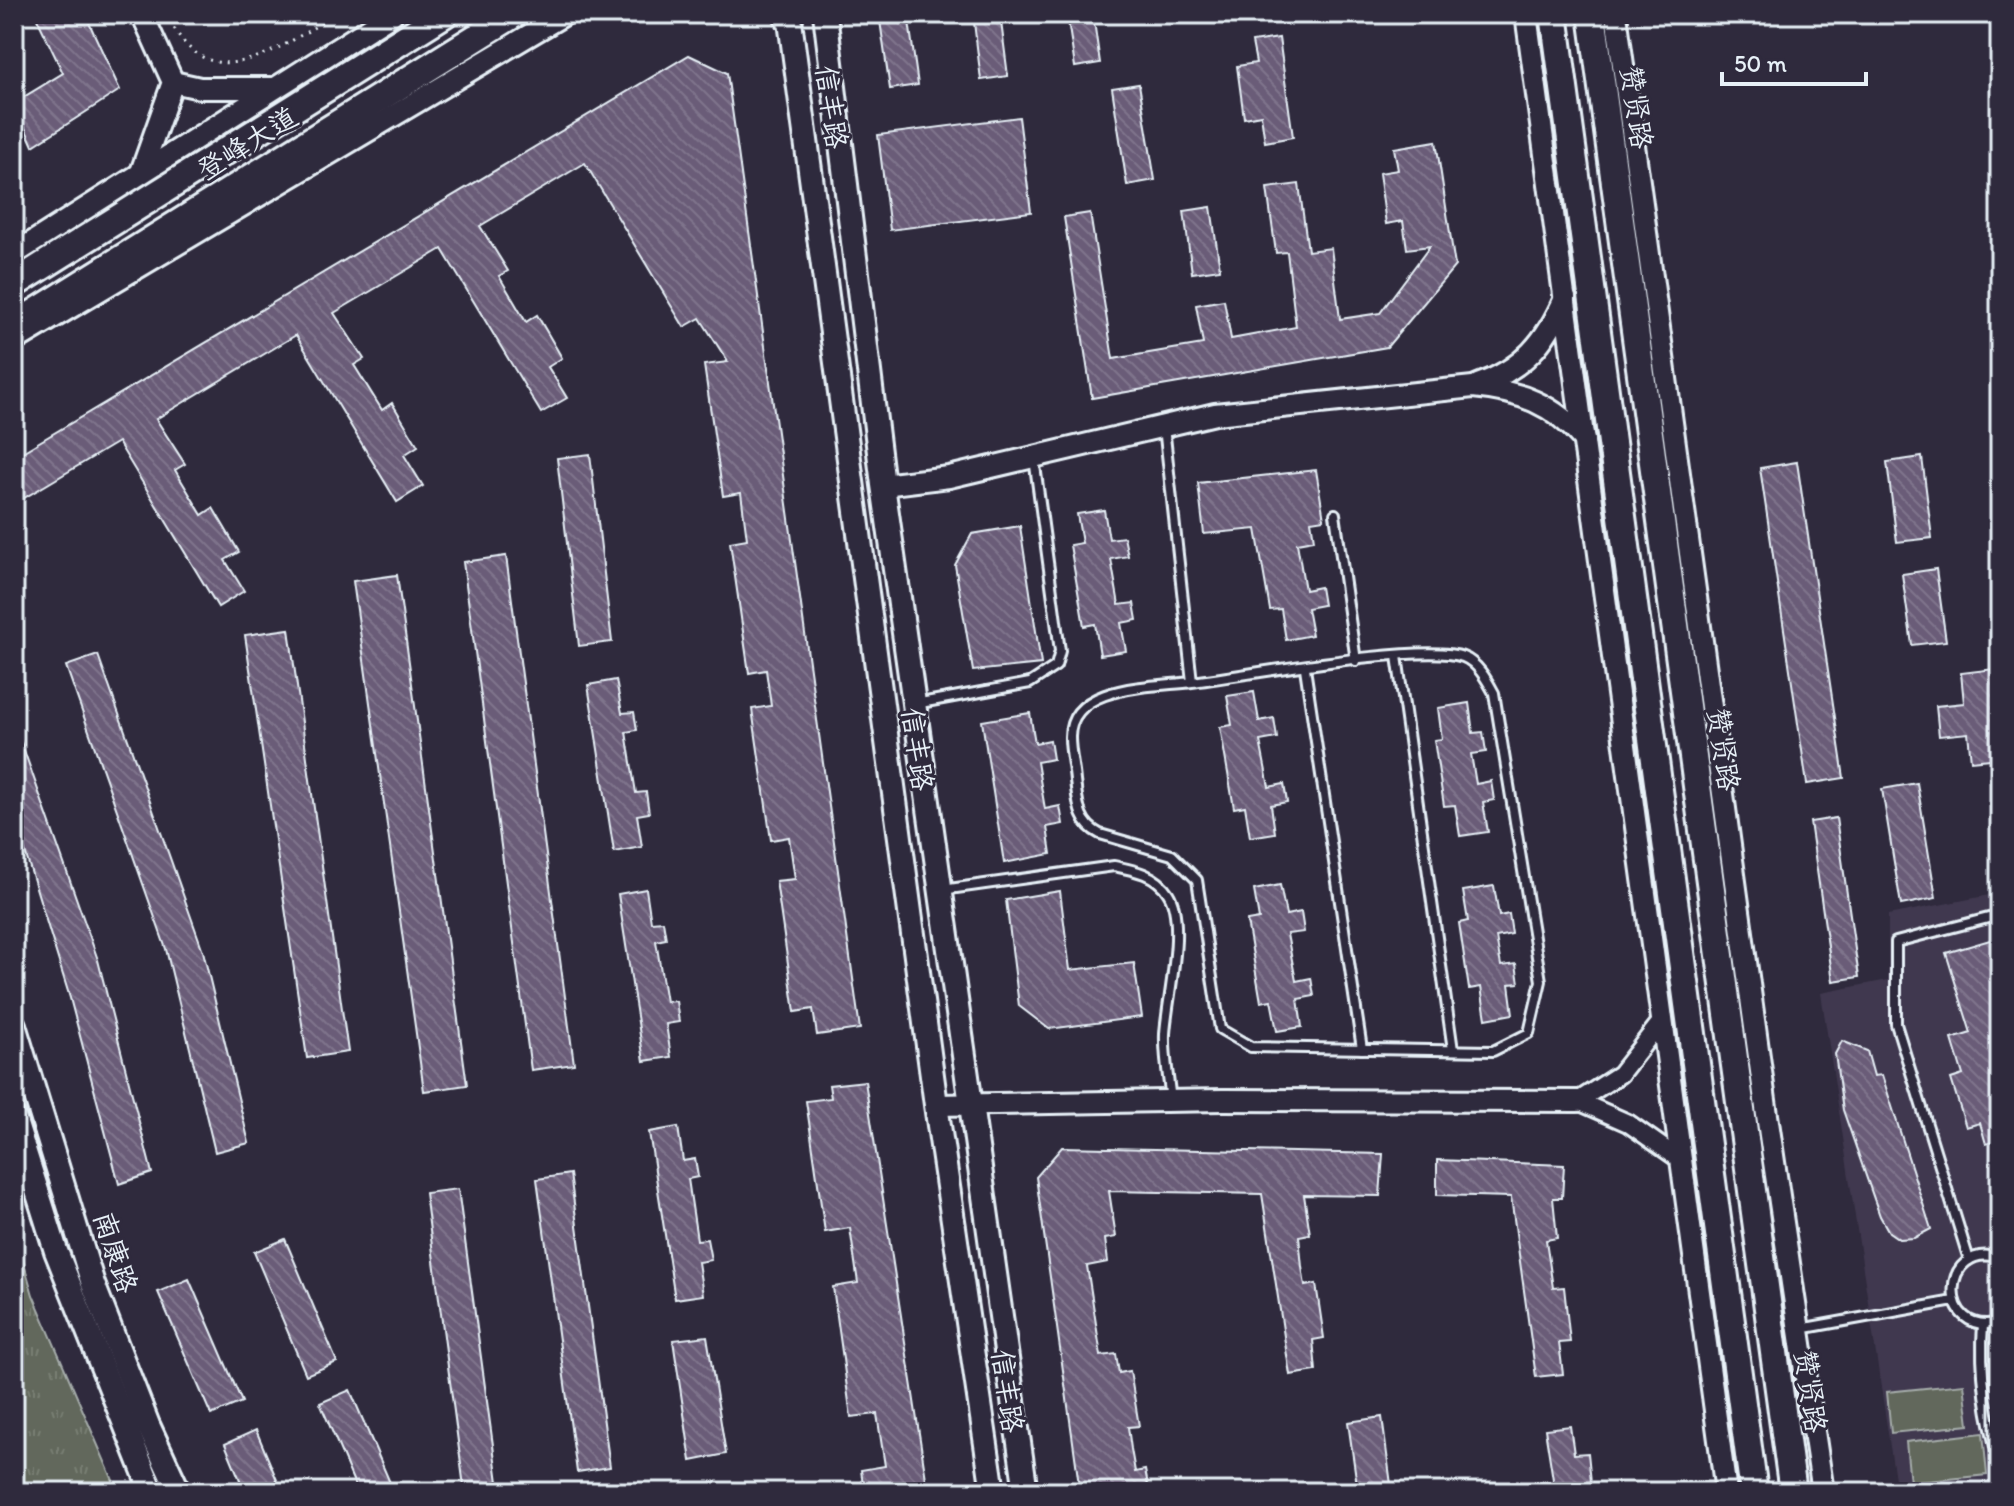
<svg xmlns="http://www.w3.org/2000/svg" width="2014" height="1506" font-family="Itim,'LXGW WenKai TC',sans-serif">
	<defs>
		<pattern id="grass-tufts" width="24" height="20" patternUnits="userSpaceOnUse" patternTransform="scale(2)"><rect width="24" height="20" fill="#62685b"/><path d="M3 7l-1-3M5 7V3M7 7l1-3M15 17l-1-3M17 17v-4M19 17l1-3" fill="none" stroke="#787e73"/></pattern>
		<pattern id="building-back-hatch" width="6" height="6" patternUnits="userSpaceOnUse" patternTransform="scale(2)"><rect width="6" height="6" fill="#6a5c78"/><path d="M-1 5l2 2M0 0l6 6M5-1l2 2" fill="none" stroke="#7f748c"/></pattern>
	</defs>
	<rect width="100%" height="100%" fill="#2f2a3d"/>
	<filter id="ink" filterUnits="userSpaceOnUse"><feTurbulence type="fractalNoise" baseFrequency=".0125" numOctaves="2"/><feDisplacementMap in="SourceGraphic" scale="16" xChannelSelector="R" yChannelSelector="G"/><feConvolveMatrix kernelMatrix="1 2 1 2 8 2 1 2 1" color-interpolation-filters="sRGB"/></filter>
	<g filter="url(#ink)">
		<polygon fill="#41394f" points="2000,893 2000,1492 1897,1492 1821,993 1888,980 1888,915"/>
		<polygon fill="url(#grass-tufts)" stroke="#a5acaa" stroke-width="2" points="14,1229 33,1295 118,1492 14,1492"/>
		<g fill="#62685b" stroke="#a5acaa" stroke-width="2">
			<polygon points="1964,1384 1969,1425 1891,1433 1887,1392"/>
			<polygon points="1983,1433 1987,1475 1910,1483 1906,1442"/>
		</g>
		<g fill="url(#building-back-hatch)" stroke="#e8f1f8" stroke-width="2">
			<polygon points="35,14 85,14 120,90 33,146 14,103 63,73"/>
			<polygon points="879,14 908,14 918,85 890,89"/>
			<polygon points="973,14 1000,14 1008,76 981,80"/>
			<polygon points="1067,14 1093,14 1100,63 1075,67"/>
			<polygon points="1279,38 1293,137 1265,142 1261,115 1244,118 1237,66 1256,63 1252,42"/>
			<polygon points="689,55 727,73 860,1029 817,1035 813,1009 795,1012 776,881 795,879 789,837 771,840 752,709 771,706 766,670 749,673 730,542 747,539 741,493 723,496 704,365 728,362 700,318 684,327 585,163 480,226 508,271 499,276 526,322 537,315 562,358 548,367 567,398 541,413 442,249 334,313 364,359 354,365 382,410 392,403 418,446 404,455 423,486 397,502 296,335 156,419 185,464 175,470 202,515 213,508 239,552 225,560 244,591 218,607 118,442 14,504 14,457"/>
			<polygon points="1139,84 1155,180 1127,185 1112,88"/>
			<polygon points="1019,117 1031,212 890,230 878,135"/>
			<polygon points="1436,141 1455,266 1387,347 1092,398 1064,217 1090,213 1113,359 1203,344 1196,305 1224,300 1231,339 1296,327 1287,252 1276,253 1267,188 1299,184 1308,251 1331,248 1340,319 1380,313 1430,246 1407,249 1403,221 1386,224 1379,173 1398,170 1394,148"/>
			<polygon points="1211,207 1220,269 1192,273 1184,211"/>
			<polygon points="590,454 612,642 579,646 557,458"/>
			<polygon points="1922,457 1932,538 1897,542 1887,462"/>
			<polygon points="1797,462 1844,778 1807,784 1760,468"/>
			<polygon points="1316,470 1324,519 1311,521 1314,540 1297,543 1305,590 1320,587 1323,605 1307,608 1312,635 1286,640 1281,609 1270,610 1256,529 1204,534 1198,483"/>
			<polygon points="1104,510 1109,539 1124,537 1128,556 1111,559 1119,605 1134,603 1137,620 1121,623 1126,651 1100,655 1095,624 1084,626 1070,545 1082,543 1077,514"/>
			<polygon points="1020,526 1041,664 973,671 955,565 972,534"/>
			<polygon points="506,556 574,1064 531,1070 463,562"/>
			<polygon points="1936,569 1946,641 1912,645 1902,574"/>
			<polygon points="397,575 467,1085 424,1091 353,581"/>
			<polygon points="289,629 348,1052 307,1058 245,635"/>
			<polygon points="98,655 203,951 249,1143 215,1152 166,949 66,666"/>
			<polygon points="1994,669 2000,758 1971,761 1968,733 1939,736 1936,706 1964,703 1961,673"/>
			<polygon points="616,680 622,713 634,712 637,730 626,732 636,793 646,792 649,813 637,815 642,847 614,852 588,685"/>
			<polygon points="1254,692 1259,721 1274,718 1277,738 1260,741 1269,787 1284,784 1287,802 1271,805 1275,833 1250,837 1245,806 1234,808 1220,727 1232,725 1227,696"/>
			<polygon points="1469,703 1473,733 1483,732 1486,752 1471,754 1476,784 1491,781 1494,800 1483,802 1488,832 1460,836 1455,805 1444,806 1434,740 1442,739 1438,708"/>
			<polygon points="1030,713 1035,743 1050,740 1053,759 1037,762 1045,809 1060,806 1063,824 1047,827 1051,854 1004,863 982,721"/>
			<polygon points="14,722 98,960 152,1173 119,1184 70,998 14,816"/>
			<polygon points="1917,783 1936,898 1901,905 1882,789"/>
			<polygon points="1836,818 1859,977 1833,981 1810,822"/>
			<polygon points="1280,885 1286,915 1301,912 1304,932 1287,934 1296,981 1311,978 1314,996 1298,999 1302,1027 1277,1031 1271,1000 1261,1002 1247,921 1259,919 1254,890"/>
			<polygon points="1494,886 1499,916 1509,914 1512,934 1496,937 1501,966 1516,964 1519,983 1509,984 1513,1014 1486,1019 1481,987 1469,989 1459,923 1468,921 1463,891"/>
			<polygon points="646,889 651,922 663,921 666,939 656,941 666,1002 676,1001 679,1022 666,1024 671,1057 644,1061 618,894"/>
			<polygon points="1060,891 1070,970 1134,963 1142,1017 1049,1029 1019,1006 1006,900"/>
			<polygon points="2000,937 2000,1014 1995,1015 2000,1032 2000,1140 1986,1144 1980,1123 1966,1127 1951,1079 1963,1075 1952,1039 1971,1033 1946,953"/>
			<polygon points="1842,1041 1867,1051 1874,1076 1882,1075 1931,1229 1914,1238 1899,1239 1889,1232 1880,1216 1843,1110 1835,1054"/>
			<polygon points="865,1081 928,1492 864,1492 861,1470 885,1466 877,1414 851,1417 833,1287 858,1283 850,1228 825,1232 806,1101 831,1098 829,1085"/>
			<polygon points="678,1127 683,1161 695,1159 698,1177 688,1179 697,1240 707,1239 711,1260 698,1262 703,1295 675,1299 649,1132"/>
			<polygon points="1062,1147 1383,1154 1380,1196 1304,1195 1310,1234 1299,1236 1302,1267 1305,1286 1316,1284 1324,1338 1313,1340 1316,1371 1290,1375 1262,1194 1109,1191 1116,1237 1105,1239 1108,1262 1087,1266 1101,1356 1116,1354 1119,1373 1130,1371 1139,1426 1128,1427 1131,1449 1135,1472 1145,1470 1148,1485 1137,1487 1138,1492 1080,1492 1036,1177"/>
			<polygon points="1437,1160 1564,1165 1562,1198 1553,1198 1557,1238 1546,1240 1553,1288 1564,1287 1570,1342 1559,1343 1563,1374 1536,1377 1511,1197 1437,1195"/>
			<polygon points="570,1174 610,1467 577,1472 537,1179"/>
			<polygon points="458,1189 498,1482 464,1487 425,1193"/>
			<polygon points="285,1239 337,1362 306,1375 254,1252"/>
			<polygon points="189,1279 242,1402 211,1415 158,1292"/>
			<polygon points="707,1336 726,1454 691,1461 673,1340"/>
			<polygon points="350,1390 394,1492 358,1492 320,1403"/>
			<polygon points="1382,1417 1392,1492 1358,1492 1348,1422"/>
			<polygon points="1570,1426 1574,1454 1588,1453 1592,1492 1555,1492 1545,1429"/>
			<polygon points="256,1430 282,1492 245,1492 225,1444"/>
		</g>
		<g fill="none" stroke-linecap="round" stroke-linejoin="round">
			<g stroke="#e8f1f8" stroke-width="14">
				<g id="service">
					<path d="M1164 427 1192 682C1153 687 1069 684 1070 738 1070 752 1074 767 1075 781 1078 803 1078 823 1100 834L1172 855 1197 880 1220 1029 1251 1047 1493 1051 1529 1033 1541 981 1494 693C1487 680 1477 662 1463 657 1424 642 1243 676 1192 682"/>
					<polyline points="1335,514 1356,661"/>
					<polyline points="1397,656 1453,1050"/>
					<polyline points="1305,668 1362,1049"/>
					<polyline points="915,704 1030,683 1056,666 1060,651 1034,458"/>
					<path d="M942 890 1114 866C1134 870 1156 874 1168 893 1187 922 1167 999 1165 1034 1164 1056 1169 1080 1171 1102"/>
					<path d="M2000 1258C1940 1239 1936 1339 2000 1322"/>
					<polyline points="1969,1260 1896,1024 1896,942 2000,915"/>
					<path d="M1983 1324C1979 1373 1987 1418 2000 1466"/>
					<polyline points="1800,1329 1954,1301"/>
				</g>
			</g>
			<g stroke="#e8f1f8" stroke-width="22">
				<g id="minor">
					<polyline points="1578,1101 1628,1123 1682,1161"/>
					<polyline points="1578,1101 1620,1074 1663,1019"/>
				</g>
			</g>
			<g stroke="#e8f1f8" stroke-width="26">
				<g id="tertiary">
					<polyline points="1526,14 1726,1492"/>
					<polyline points="1616,14 1767,1115 1823,1492"/>
					<polyline points="173,82 200,88 272,88"/>
					<polyline points="141,172 173,82 142,14"/>
					<polyline points="14,254 392,14"/>
					<polyline points="14,341 565,14"/>
					<path d="M1478 385C1523 369 1546 342 1565 298"/>
					<path d="M883 485 949 477 1215 414 1473 387C1519 391 1554 404 1584 440"/>
					<polyline points="936,1105 1223,1100 1578,1101"/>
				</g>
			</g>
			<g stroke="#e8f1f8" stroke-width="28">
				<g id="secondary">
					<polyline points="789,14 936,1105 993,1492"/>
					<polyline points="825,14 883,485 1026,1492"/>
					<polyline points="14,1025 93,1284 148,1425 179,1492"/>
					<polyline points="14,1118 56,1251 152,1492"/>
				</g>
			</g>
			<g stroke="#e8f1f8" stroke-width="32">
				<g id="primary">
					<polyline points="787,14 789,18"/>
					<polyline points="1554,14 1754,1492"/>
					<polyline points="1592,14 1793,1492"/>
					<polyline points="14,284 444,14"/>
					<polyline points="14,326 514,14"/>
				</g>
			</g>
			<path stroke="#e8f1f8" stroke-width="3" stroke-dasharray="2 6" stroke-linecap="butt" d="M167 14C207 105 280 47 336 14"/>
			<use href="#service" stroke="#2f2a3d" stroke-width="8"/>
			<use href="#minor" stroke="#2f2a3d" stroke-width="16"/>
			<use href="#tertiary" stroke="#2f2a3d" stroke-width="20"/>
			<use href="#secondary" stroke="#2f2a3d" stroke-width="22"/>
			<use href="#primary" stroke="#2f2a3d" stroke-width="26"/>
		</g>
	</g>
	<g text-anchor="middle" stroke-width="6" stroke-linejoin="round" paint-order="stroke">
		<g font-size="28" fill="#e8f1f8" stroke="#2f2a3d">
			<text transform="translate(832 107) rotate(82)" y="10">信丰路</text>
			<text transform="translate(1637 107) rotate(82)" y="10">赞贤路</text>
			<text transform="translate(247 143) rotate(-32)" y="10">登峰大道</text>
			<text transform="translate(918 749) rotate(82)" y="10">信丰路</text>
			<text transform="translate(1724 749) rotate(82)" y="10">赞贤路</text>
			<text transform="translate(116 1252) rotate(72)" y="10">南康路</text>
			<text transform="translate(1008 1391) rotate(82)" y="10">信丰路</text>
			<text transform="translate(1811 1391) rotate(82)" y="10">赞贤路</text>
		</g>
	</g>
	<rect width="2014" height="1506" fill="none" stroke="#2f2a3d" stroke-width="48"/>
	<rect x="24" y="24" width="1966" height="1458" fill="none" stroke="#e8f1f8" stroke-width="3" filter="url(#ink)"/>
	<path d="M1722 72v12h144v-12" fill="none" stroke="#e8f1f8" stroke-width="4"/>
	<text x="1734" y="72" font-size="24" fill="#e8f1f8" stroke="#2f2a3d" stroke-width="6" paint-order="stroke">50 m</text>
</svg>
